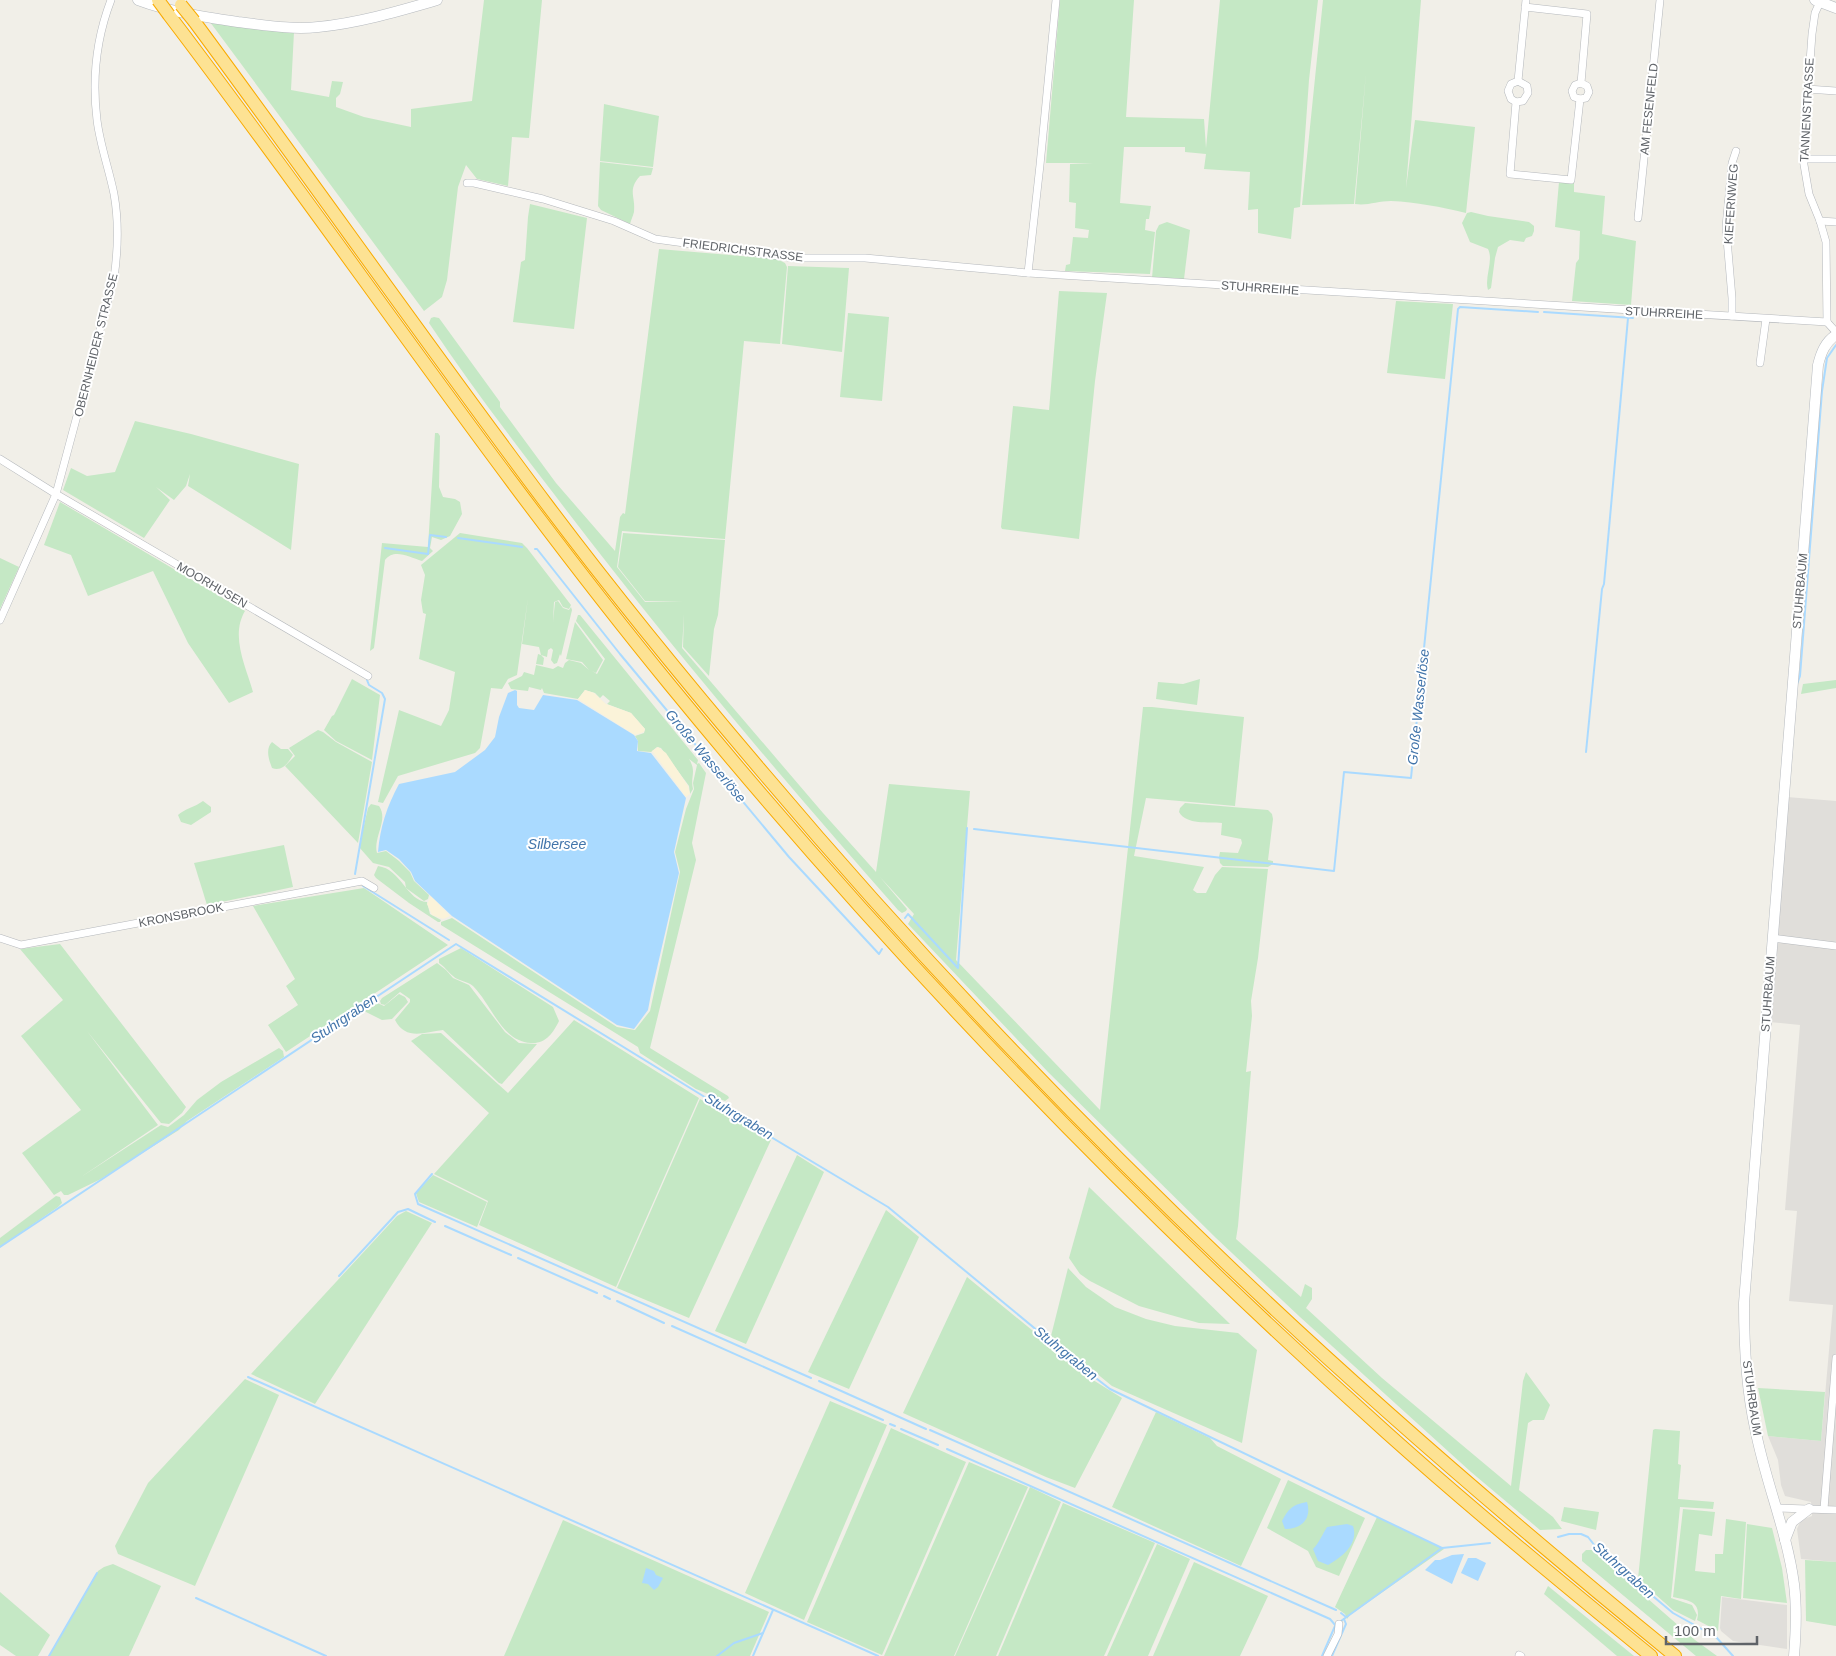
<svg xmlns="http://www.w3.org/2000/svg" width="1836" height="1656" font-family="Arial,sans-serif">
	<rect width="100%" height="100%" fill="#f1efe8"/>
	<g fill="#e0deda">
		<polygon points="1787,797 1836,801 1836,1562 1801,1559 1797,1529 1801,1520 1812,1516 1811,1502 1785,1496 1781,1485 1778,1460 1768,1436 1821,1441 1833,1305 1789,1301 1797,1211 1785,1210 1800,1025 1769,1022"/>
		<polygon points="1722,1597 1787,1605 1787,1649 1733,1641 1721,1631 1720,1628"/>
	</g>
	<g fill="#c5e8c5">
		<polygon points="484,0 542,0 529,138 512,137 508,186 477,179 466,165 458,187 447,280 442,297 424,311 210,22 294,32 291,90 329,97 332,81 343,82 340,94 336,98 336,107 364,117 411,127 411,109 472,101"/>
		<polygon points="1060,0 1134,0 1126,117 1204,119 1206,148 1220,0 1318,0 1309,80 1300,207 1294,208 1291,239 1258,233 1258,209 1248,210 1250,172 1204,169 1206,154 1185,152 1185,147 1124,147 1120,203 1151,206 1149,219 1146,219 1145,230 1155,232 1150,274 1065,271 1066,265 1070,264 1073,237 1088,238 1089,230 1075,228 1076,203 1069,202 1070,164 1093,163 1046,163"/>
		<path d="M1323 0H1421L1406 188 1415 120 1475 127 1466 213C1441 207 1416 202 1391 201 1378 201 1367 206 1355 204L1366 73 1354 204 1302 205Z"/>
		<polygon points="604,104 659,116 653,167 600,161"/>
		<path d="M600 162 653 168 651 175 640 176C627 190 636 197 634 212 633 216 631 220 630 224L601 210 598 206Z"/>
		<polygon points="1559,182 1574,183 1574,192 1605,196 1602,234 1636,241 1631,305 1572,301 1576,263 1579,259 1580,231 1555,227"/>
		<polygon points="530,204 587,218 574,329 513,322 521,262 525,260 528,217"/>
		<path d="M1471 212 1488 216 1529 222 1534 226V231L1532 236 1526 238 1524 242 1510 240 1498 247 1495 258 1491 288 1488 290C1484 277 1494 261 1488 249L1470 242 1462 223 1467 213Z"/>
		<polygon points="1167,222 1190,230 1184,279 1152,278 1156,231 1159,225"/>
		<path d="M659 249 777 259 785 263 787 267 780 344 744 341 725 539 622 531 617 567 645 602 683 601H645L618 567 623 533 725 540 718 615 714 629 709 676 683 647 684 614 682 648 823 813 876 872 889 784 970 791 956 960 1100 1110 1143 707H1152L1244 717 1235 806 1146 798 1134 856 1204 867 1193 890 1197 893H1206L1215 875 1222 867 1268 869 1258 958 1251 1001 1252 1016 1246 1072 1251 1071 1238 1226 1236 1239 1301 1297 1305 1284 1312 1288V1299L1306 1308 1382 1378 1511 1486 1523 1381 1526 1372 1550 1405 1544 1420H1533L1528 1423 1519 1490 1553 1517 1562 1529 1540 1530 1471 1472 1300 1317 1216 1238 1048 1072 908 924 914 914 880 877 907 909 906 911 902 913 898 910C779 775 663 638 554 494 511 438 468 382 429 323L431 318 434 317 439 318 500 402V407L556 483 615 551 620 517 623 513 625 514Z"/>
		<polygon points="788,266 849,268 842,352 782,344"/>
		<polygon points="1059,291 1107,293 1095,381 1079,539 1002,529 1001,527 1013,406 1049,410"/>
		<polygon points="1396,301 1453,304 1445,379 1387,373"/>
		<polygon points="848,313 889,317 882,401 840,397"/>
		<polygon points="135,421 191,434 299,464 291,550 188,486 190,474 186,486 174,500 156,487 170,500 144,538 63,490 71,468 87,476 115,472"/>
		<path d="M435 433H438L440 436 439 487 443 497 455 499 460 502 462 514 450 536 441 540 432 537 430 548 433 551 422 561C409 557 394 548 385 560L374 648 370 651 382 543 428 547Z"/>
		<path d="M60 502 245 611C230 636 246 667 253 692L229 703 188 643 153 571 88 596 71 555 44 545Z"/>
		<polygon points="460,533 522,543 527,548 571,605 569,609 563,607 559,600 554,602 553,622 555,602 558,601 563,608 569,610 571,607 572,610 561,656 560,654 557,663 554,664 551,660 553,650 551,648 548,650 547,657 541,655 544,658 543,665 536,664 538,654 541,655 539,647 522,644 528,598 517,675 508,679 502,689 491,688 480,748 475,753 398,776 383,803 378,802 399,710 441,726 449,710 455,672 419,659 426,614 423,613 421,600 425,575 421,565"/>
		<polygon points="0,558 19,567 0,609"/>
		<path d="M578 615H580L698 760 697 764 699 763 706 773 692 843 696 860 650 1048 728 1096 729 1098 725 1101 696 1089 640 1053 638 1047 441 925V922L452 918 617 1027 635 1030 650 1011 680 872 675 852 686 809 694 789 693 783 697 765 689 759C697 772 690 776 693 789L690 794 689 786 661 748 657 747 651 752 638 751V741L635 736 644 733 645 729 631 713 607 704 610 701 603 695 600 698 595 693 585 690 578 699 544 693 542 688 541 690 529 687 528 691 511 689 508 683 522 676 524 672 534 675 536 665 553 669 558 666 563 668 565 663 569 660 581 663 589 670 582 662 566 659 575 622 603 660 596 673 592 671 597 674 605 659 576 621Z"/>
		<polygon points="352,679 380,695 372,760 336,741 324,730 332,716 334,715"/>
		<polygon points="1200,679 1197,705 1156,699 1158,682 1183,684"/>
		<polygon points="1836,680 1836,688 1801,694 1803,684"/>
		<polygon points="318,730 323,732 336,742 372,762 358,843 285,766 295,756 289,748"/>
		<path d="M272 742 281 749H288L293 755C288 763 282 772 272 768 269 760 265 749 272 742Z"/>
		<path d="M203 801 211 807V812L191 825 181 822 178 815C184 809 195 807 203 801Z"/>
		<path d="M1185 803 1268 810 1272 814 1273 819 1268 860 1273 861V864L1268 867 1223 866 1220 863 1219 857 1220 852 1238 853 1242 843 1241 839 1221 835 1222 823C1209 822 1186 825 1179 812L1180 808Z"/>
		<path d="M371 804 379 806C389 820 373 837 377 853L386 851 399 861 410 872 414 881 429 895 428 899 424 901 406 888 405 882 389 867 373 863 359 847 368 808Z"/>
		<polygon points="284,845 293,887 207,905 194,863"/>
		<path d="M378 866C401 869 407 901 427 902L430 914 441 920 440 922H438L409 903 376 878 374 875Z"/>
		<polygon points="364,888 448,945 286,1052 268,1025 298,1005 286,986 295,979 253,906"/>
		<polygon points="60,944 186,1107 182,1113 169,1124 161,1123 87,1031 158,1125 81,1177 161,1125 168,1127 184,1115 197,1100 221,1082 279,1048 283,1051 284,1057 187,1121 179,1130 101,1179 68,1195 64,1195 61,1191 54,1195 22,1153 81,1110 21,1036 63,1000 20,949"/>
		<path d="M461 948 553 1007 559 1021C553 1033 546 1044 531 1043 501 1041 492 1005 473 986 467 981 458 981 453 976 447 971 445 967 439 963V959Z"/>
		<path d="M437 963 446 970 453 978 469 985 505 1032 519 1043 537 1044 502 1084 499 1083 443 1030C424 1032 406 1041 395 1020L410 1002V999L400 992 385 1005 381 1004 380 1001 382 998Z"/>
		<polygon points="399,994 405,997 408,1002 392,1019 382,1020 362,1010 373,1001 384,1006"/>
		<polygon points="574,1020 699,1098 616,1287 479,1225 488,1201 434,1174 489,1113 411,1041 422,1034 441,1033 508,1093"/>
		<polygon points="700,1099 771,1140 689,1318 617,1288"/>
		<polygon points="797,1155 824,1172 746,1344 715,1331"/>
		<polygon points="433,1175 487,1202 477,1227 419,1202 416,1193"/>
		<polygon points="1089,1187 1230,1324 1199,1323 1139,1306 1090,1281 1080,1274 1069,1258"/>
		<polygon points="56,1196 60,1197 62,1203 58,1207 0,1247 0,1238"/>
		<polygon points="886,1210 919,1237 849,1389 808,1372"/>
		<polygon points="406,1211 432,1223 315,1404 251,1374 397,1216"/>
		<polygon points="1068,1268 1086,1287 1115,1307 1146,1319 1175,1326 1238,1333 1257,1350 1242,1443 1112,1386 1051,1336"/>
		<polygon points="967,1277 1093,1380 1122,1398 1075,1488 1046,1477 903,1413"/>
		<polygon points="245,1379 279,1395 195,1586 118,1554 115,1546 148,1483"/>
		<polygon points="1758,1388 1825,1392 1821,1441 1768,1436"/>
		<polygon points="830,1401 887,1425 804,1620 745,1593"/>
		<polygon points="1156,1412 1210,1438 1217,1446 1281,1479 1241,1566 1112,1507"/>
		<polygon points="891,1428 966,1462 882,1655 807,1622"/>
		<polygon points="1655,1429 1680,1431 1678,1464 1681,1465 1678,1499 1714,1502 1713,1509 1680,1507 1671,1598 1692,1605 1697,1615 1695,1621 1673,1610 1638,1579 1653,1430"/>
		<polygon points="969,1462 1028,1487 954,1656 884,1656"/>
		<polygon points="1288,1480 1365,1518 1339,1576 1316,1567 1308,1551 1267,1528"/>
		<polygon points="1030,1487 1061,1502 996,1656 955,1656"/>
		<polygon points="1063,1503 1155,1543 1104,1656 998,1656"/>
		<polygon points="1564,1507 1599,1512 1596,1530 1561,1521"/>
		<path d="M1683 1509 1715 1512 1712 1536 1699 1534 1695 1571 1715 1573V1554H1723L1726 1519 1746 1522 1741 1599 1721 1596 1718 1631 1697 1620C1702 1601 1687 1600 1673 1597Z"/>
		<polygon points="1377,1517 1444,1549 1350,1615 1347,1619 1345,1614 1335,1607"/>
		<polygon points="563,1520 769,1612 750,1656 504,1656"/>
		<polygon points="1747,1524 1772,1528 1782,1568 1787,1603 1743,1598"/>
		<polygon points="1157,1544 1190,1559 1148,1656 1107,1656"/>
		<polygon points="1586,1550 1592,1550 1695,1640 1717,1656 1696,1656 1582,1561 1582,1554"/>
		<polygon points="1805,1560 1836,1562 1836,1626 1806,1621"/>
		<polygon points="1194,1562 1268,1596 1240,1656 1153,1656"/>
		<polygon points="113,1564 161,1586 129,1656 49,1656 98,1571 104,1567"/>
		<polygon points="1548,1586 1634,1656 1617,1656 1544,1594"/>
		<polygon points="0,1592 50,1635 38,1656 16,1656 0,1645"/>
	</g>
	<g fill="#fbf3d9">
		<polygon points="585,690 594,693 606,704 631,713 645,729 644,732 635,735 578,699"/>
		<polygon points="658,747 666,753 688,786 690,794 686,797 652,751"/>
		<polygon points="431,896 450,916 443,919 432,915 427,904"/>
	</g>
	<g fill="#aadaff">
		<path d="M515 690 517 691V705L519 708 534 710 543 695 577 700 634 735 638 741 637 751 651 753 686 798 674 852 679 873 651 994 648 1010 634 1029 617 1025 452 916 415 881 411 872 399 859 386 850 378 852C380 827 387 806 399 784L455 772 485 750 495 737 499 717 508 693Z"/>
		<path d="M1307 1502C1312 1518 1302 1529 1285 1529L1282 1521C1288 1509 1293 1504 1307 1502Z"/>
		<path d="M1347 1524 1353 1526C1359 1544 1342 1557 1328 1565L1318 1561 1313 1549C1319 1543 1322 1535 1327 1527Z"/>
		<polygon points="1464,1554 1452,1584 1425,1570 1435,1560 1440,1560 1452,1555"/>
		<polygon points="1468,1558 1476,1558 1486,1563 1478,1581 1461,1573"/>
		<polygon points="646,1568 654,1571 656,1575 663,1578 658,1587 654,1590 648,1584 642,1583"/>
	</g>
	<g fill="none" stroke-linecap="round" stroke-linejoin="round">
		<g stroke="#aadaff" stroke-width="2">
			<polyline points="1544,312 1633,318"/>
			<polyline points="458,538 522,547"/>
			<polyline points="385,548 428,554 430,535 446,537"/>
			<polyline points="535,549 537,549 620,654 789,857 879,954 882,949"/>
			<polyline points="1797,684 1800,676 1822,391 1827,358 1836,345"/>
			<polyline points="1586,752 1602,589 1604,584 1628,318"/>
			<polyline points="974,829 1334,871 1344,772 1411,778 1458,309 1460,307 1538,312"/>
			<polyline points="355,874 385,699 382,693 369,685 367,680"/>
			<polyline points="363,886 449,940"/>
			<polyline points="905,918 908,914 958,968 967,828"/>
			<polyline points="432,1174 415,1194 418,1204 811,1378"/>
			<polyline points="445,1226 511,1255"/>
			<polyline points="0,1247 456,944 721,1107 888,1207 1079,1365 1110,1389 1442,1548 1490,1543"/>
			<polyline points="518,1258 597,1293"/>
			<polyline points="339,1276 398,1212 408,1209 435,1222"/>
			<polyline points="604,1296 610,1299"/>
			<polyline points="617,1301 664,1323"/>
			<polyline points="672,1326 883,1420"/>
			<polyline points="248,1377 878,1656"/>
			<polyline points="819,1381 926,1429"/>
			<polyline points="890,1424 895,1426"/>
			<polyline points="901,1429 938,1445"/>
			<polyline points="930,1430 1336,1610"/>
			<polyline points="947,1449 1330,1619 1336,1626"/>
			<polyline points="1558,1537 1569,1534 1581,1534 1588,1537 1599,1551 1673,1613 1716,1637 1733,1656"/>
			<polyline points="196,1598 326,1656"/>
			<polyline points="1341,1613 1346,1617"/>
			<polyline points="1341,1621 1442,1548"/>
			<polyline points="49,1656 97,1573"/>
			<polyline points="717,1656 734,1643 763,1633 773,1610"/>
			<polyline points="753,1656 763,1633"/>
			<polyline points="1322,1656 1335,1626"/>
			<polyline points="1332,1656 1346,1624 1344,1619"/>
		</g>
		<g stroke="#b5b8bc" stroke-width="8">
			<g id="street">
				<polyline points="1820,2 1815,13 1812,34 1803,159 1809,194 1820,221 1826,242 1827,322 1836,332"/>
				<polyline points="1525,7 1587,14 1581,83 1587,86 1589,92 1586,98 1580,99 1571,180 1510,174 1516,102 1511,99 1508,91 1511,84 1518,81 1526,0"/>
				<polyline points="1807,89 1836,91"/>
				<polyline points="1580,99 1574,97 1572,91 1575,85 1581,83"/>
				<polyline points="1516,102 1523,101 1528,93 1527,86 1518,81"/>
				<polyline points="1803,159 1836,159"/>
				<polyline points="467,183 474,183 543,199 614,221 655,239 794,258 865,258 1028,273 1827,322"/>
				<polyline points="1638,218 1660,0"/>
				<polyline points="1820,221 1836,222"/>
				<polyline points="1028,273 1040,165 1056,0"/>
				<polyline points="1732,316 1732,298 1726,227 1732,163 1736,151"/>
				<polyline points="1760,363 1766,319"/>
				<polyline points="0,459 56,494 368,676"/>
				<path d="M0 620 56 494 114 278C118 250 119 222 114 194 109 169 100 145 97 120 92 79 96 39 111 0"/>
				<polyline points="0,938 21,945 362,881 374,888"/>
				<polyline points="1772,938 1836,946"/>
				<polyline points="1776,1508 1836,1510"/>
				<polyline points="1824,1509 1836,1358"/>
				<polyline points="1519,1655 1521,1656"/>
				<polyline points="1327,1656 1338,1634 1339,1624"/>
			</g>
		</g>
		<g stroke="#b6babf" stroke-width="11">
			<g id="secondary">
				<path d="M138 0C170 12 204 17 238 22 264 25 292 30 318 27 359 23 399 11 437 0"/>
				<polyline points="1815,0 1836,8"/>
				<polyline points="1785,1540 1792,1522 1809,1509"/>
				<path d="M1794 1656C1796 1632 1797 1608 1794 1584 1787 1531 1765 1481 1755 1428 1746 1387 1744 1345 1744 1303L1818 365C1821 353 1825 342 1836 335"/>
			</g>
		</g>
		<g stroke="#f9ab00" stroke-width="14">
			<g id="highway">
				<path d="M169 15C338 237 493 469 670 685 889 953 1129 1201 1387 1433 1473 1510 1562 1583 1651 1656"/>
				<path d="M194 21C313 182 428 346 548 506 617 598 690 687 765 775 911 948 1067 1112 1231 1268 1373 1404 1523 1532 1675 1656"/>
			</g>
		</g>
		<use href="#street" stroke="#fff" stroke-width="7"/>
		<use href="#secondary" stroke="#fff" stroke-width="10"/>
		<use href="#highway" stroke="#fde293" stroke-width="12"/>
		<g stroke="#f9ab00" stroke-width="14" stroke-linecap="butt">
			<g id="highway-bridge">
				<polyline points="158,0 169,15"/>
				<polyline points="181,5 194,21"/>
			</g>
		</g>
		<use href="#highway-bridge" stroke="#fde293" stroke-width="12"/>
	</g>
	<g text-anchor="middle" stroke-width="4" stroke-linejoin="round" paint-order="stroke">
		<g font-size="12" fill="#5f6368" stroke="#fff">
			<text transform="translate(1649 109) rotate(-84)" y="4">AM FESENFELD</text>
			<text transform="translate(1807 110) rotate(-87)" y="4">TANNENSTRASSE</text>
			<text transform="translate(1731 204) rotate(-86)" y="4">KIEFERNWEG</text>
			<text transform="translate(743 250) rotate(7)" y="4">FRIEDRICHSTRASSE</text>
			<text transform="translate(1260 288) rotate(4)" y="4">STUHRREIHE</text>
			<text transform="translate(1664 313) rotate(3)" y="4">STUHRREIHE</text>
			<text transform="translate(96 345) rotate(-76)" y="4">OBERNHEIDER STRASSE</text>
			<text transform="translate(212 585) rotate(30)" y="4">MOORHUSEN</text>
			<text transform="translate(1800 591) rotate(-85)" y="4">STUHRBAUM</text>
			<text transform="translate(181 915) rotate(-11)" y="4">KRONSBROOK</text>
			<text transform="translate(1768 994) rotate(-86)" y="4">STUHRBAUM</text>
			<text transform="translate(1752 1398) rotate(82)" y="4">STUHRBAUM</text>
		</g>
		<g font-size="14" font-style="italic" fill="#4174aa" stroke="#fff">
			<text transform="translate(1418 707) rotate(-84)" y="5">Große Wasserlöse</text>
			<text transform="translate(706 756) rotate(50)" y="5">Große Wasserlöse</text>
			<text x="557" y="849">Silbersee</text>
			<text transform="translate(344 1018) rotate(-34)" y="5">Stuhrgraben</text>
			<text transform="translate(739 1116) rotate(31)" y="5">Stuhrgraben</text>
			<text transform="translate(1066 1353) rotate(39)" y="5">Stuhrgraben</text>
			<text transform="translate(1624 1570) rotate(42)" y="5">Stuhrgraben</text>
		</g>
	</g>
	<path d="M1666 1636v8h91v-8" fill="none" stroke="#5f6368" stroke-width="2.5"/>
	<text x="1674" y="1636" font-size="15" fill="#5f6368" stroke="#ffffff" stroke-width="4" paint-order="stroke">100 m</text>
</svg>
